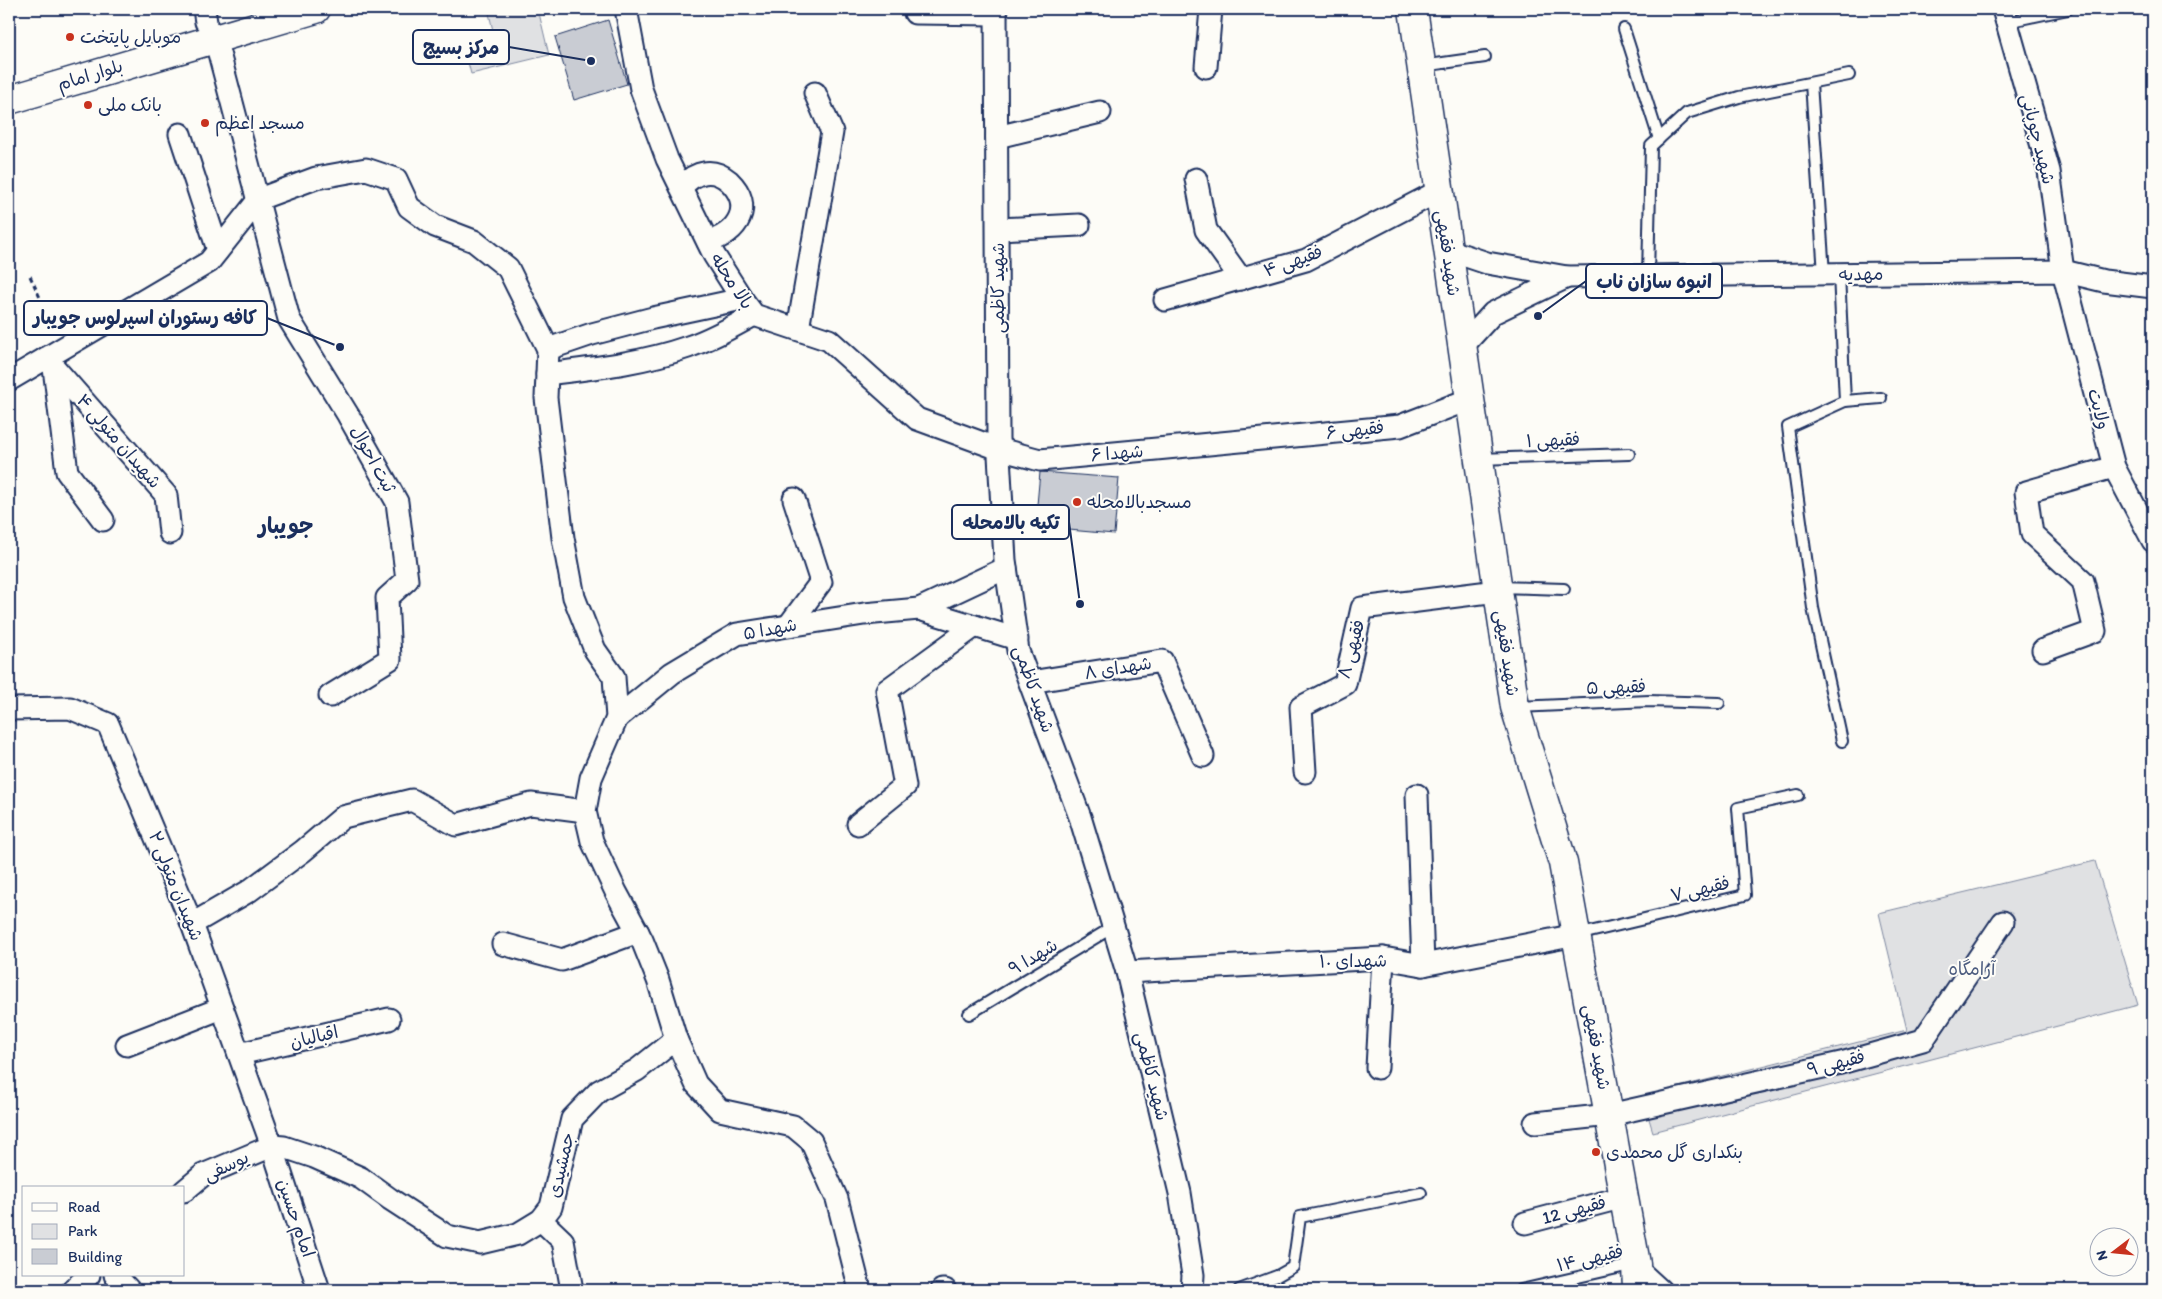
<svg xmlns="http://www.w3.org/2000/svg" width="2162" height="1299" font-family="Itim,'Playpen Sans Arabic',sans-serif">
	<rect width="100%" height="100%" fill="#fdfcf7"/>
	<filter id="ink" filterUnits="userSpaceOnUse"><feTurbulence type="fractalNoise" baseFrequency=".02" numOctaves="2"/><feDisplacementMap in="SourceGraphic" scale="10" xChannelSelector="R" yChannelSelector="G"/><feConvolveMatrix kernelMatrix="1 2 1 2 8 2 1 2 1" color-interpolation-filters="sRGB"/></filter>
	<g filter="url(#ink)">
		<g fill="#e0e1e3" stroke="#7e88a0">
			<polygon points="488,9 538,9 549,55 471,74 463,43 494,35"/>
			<polygon points="2095,861 2138,1005 1653,1132 1642,1096 1907,1030 1879,913"/>
		</g>
		<g fill="#c9ccd3" stroke="#1b2f5e">
			<polygon points="608,20 627,84 574,100 555,37"/>
			<polygon points="1040,472 1119,478 1114,534 1035,527"/>
		</g>
		<g fill="none" stroke-linecap="round" stroke-linejoin="round">
			<g stroke="#1b2f5e" stroke-width="14">
				<g id="lane">
					<polyline points="2006,22 2068,9"/>
					<polyline points="1624,29 1659,139"/>
					<polyline points="1422,66 1485,57"/>
					<polyline points="1811,83 1824,274"/>
					<polyline points="1839,274 1845,401 1788,427 1813,608 1842,741"/>
					<polyline points="1648,276 1651,146 1687,113 1739,97 1849,75"/>
					<polyline points="1845,401 1881,398"/>
					<polyline points="1479,459 1629,454"/>
					<polyline points="1498,587 1564,589"/>
					<polyline points="1516,707 1649,701 1719,703"/>
					<polyline points="1577,935 1745,895 1738,808 1798,795"/>
					<polyline points="969,1014 1113,927"/>
					<polyline points="1239,1290 1277,1276 1293,1267 1300,1217 1421,1193"/>
					<polyline points="1521,1290 1635,1264"/>
				</g>
			</g>
			<g stroke="#1b2f5e" stroke-width="25">
				<g id="street">
					<polyline points="204,9 206,22"/>
					<polyline points="626,9 641,89 667,159 714,255 742,299 754,315 829,340 917,419 999,449 1040,460 1400,426 1470,399"/>
					<polyline points="996,9 998,438 1005,560 1018,651 1080,817 1127,972 1180,1193 1193,1275 1192,1290"/>
					<polyline points="2003,9 2049,171 2063,271 2114,467 2153,541"/>
					<polyline points="915,13 996,14"/>
					<polyline points="215,38 289,319 348,415 397,502 407,580 387,598 390,659 330,696"/>
					<polyline points="1206,67 1211,9"/>
					<polyline points="180,134 218,250"/>
					<polyline points="997,137 1100,112"/>
					<polyline points="1196,179 1206,230 1241,279"/>
					<path d="M681 187C687 181 695 174 704 173 714 171 722 175 729 181 755 206 738 233 708 242"/>
					<polyline points="259,199 316,178 366,169 396,179 409,207 435,226 474,241 508,268 548,349 546,398 563,538 574,597 595,650 614,677 617,718 591,778 585,811 592,841 616,892 642,940 658,980 676,1039 696,1084 720,1110 793,1126 811,1141 837,1199 860,1290"/>
					<polyline points="998,229 1079,225"/>
					<polyline points="1448,250 1487,263 1567,277 2063,271 2104,281 2153,287"/>
					<polyline points="1165,300 1306,260 1439,191"/>
					<polyline points="798,329 832,132 815,93"/>
					<polyline points="1462,347 1493,313 1567,277"/>
					<polyline points="548,349 592,334 653,318 742,299"/>
					<polyline points="46,358 166,495 170,533"/>
					<polyline points="54,368 67,472 103,520"/>
					<path d="M547 374C594 368 642 363 688 347 711 339 733 327 754 315"/>
					<polyline points="9,380 209,262 259,199"/>
					<polyline points="919,609 1017,639"/>
					<polyline points="789,625 821,582 794,499"/>
					<polyline points="2043,650 2095,631 2083,581 2032,534 2026,492 2114,467"/>
					<polyline points="1030,682 1162,661 1203,756"/>
					<polyline points="9,709 70,708 108,724 192,924 272,1146 319,1290"/>
					<polyline points="617,718 672,673 737,634 864,614 919,609 1006,568"/>
					<polyline points="1305,772 1301,707 1345,684 1362,608 1497,591"/>
					<polyline points="1417,795 1423,965"/>
					<polyline points="858,824 905,786 887,690 975,626"/>
					<polyline points="192,924 249,891 303,851 343,817 412,800 456,825 531,804 585,811"/>
					<polyline points="503,944 562,960 638,932"/>
					<polyline points="1127,972 1383,958 1423,965 1576,935"/>
					<polyline points="127,1045 222,1008"/>
					<polyline points="239,1054 389,1019"/>
					<polyline points="1377,1068 1383,958"/>
					<polyline points="1535,1123 1609,1115 1841,1063 1923,1040 2003,922"/>
					<polyline points="184,1191 203,1175 272,1146 284,1147 314,1157 361,1178 390,1199 447,1236 480,1243 518,1234 541,1220 551,1207 572,1119 599,1091 637,1070 676,1039"/>
					<polyline points="541,1220 563,1241 572,1290"/>
					<polyline points="1525,1223 1624,1197"/>
					<polyline points="1637,1269 1660,1290"/>
					<polyline points="115,1275 129,1290"/>
					<polyline points="73,1290 89,1275"/>
					<polyline points="942,1290 945,1290"/>
				</g>
			</g>
			<g stroke="#1b2f5e" stroke-width="31">
				<polyline id="secondary" points="1413,9 1515,707 1563,863 1636,1264 1637,1290"/>
			</g>
			<g stroke="#1b2f5e" stroke-width="31">
				<polyline id="primary" points="9,100 316,9"/>
			</g>
			<polyline stroke="#1b2f5e" stroke-width="3" stroke-dasharray="5 4" stroke-linecap="butt" points="30,276 55,330"/>
			<use href="#lane" stroke="#fdfcf7" stroke-width="10"/>
			<use href="#street" stroke="#fdfcf7" stroke-width="21"/>
			<use href="#secondary" stroke="#fdfcf7" stroke-width="28"/>
			<use href="#primary" stroke="#fdfcf7" stroke-width="28"/>
		</g>
	</g>
	<g fill="#c8321e" stroke="#fdfcf7" stroke-width="2">
		<circle cx="70" cy="37" r="5"/>
		<circle cx="88" cy="105" r="5"/>
		<circle cx="205" cy="123" r="5"/>
		<circle cx="1077" cy="502" r="5"/>
		<circle cx="1596" cy="1152" r="5"/>
	</g>
	<g text-anchor="middle" stroke-width="4" stroke-linejoin="round" paint-order="stroke">
		<g font-size="18" fill="#1b2f5e" stroke="#fdfcf7" text-anchor="start">
			<text x="80" y="43">موبایل پایتخت</text>
			<text x="98" y="111">بانک ملی</text>
			<text x="215" y="129">مسجد اعظم</text>
			<text x="1087" y="508">مسجدبالامحله</text>
			<text x="1606" y="1158">بنکداری گل محمدی</text>
		</g>
		<g font-size="18" fill="#1b2f5e" stroke="#fdfcf7">
			<text transform="translate(90 75) rotate(-17)" y="6">بلوار امام</text>
			<text transform="translate(2038 139) rotate(76)" y="6">شهید چوپانی</text>
			<text transform="translate(1448 253) rotate(82)" y="6">شهید فقیهی</text>
			<text transform="translate(1293 261) rotate(-20)" y="6">فقیهی ۴</text>
			<text transform="translate(1861 274) rotate(-1)" y="6">مهدیه</text>
			<text transform="translate(732 281) rotate(57)" y="6">بالا محله</text>
			<text transform="translate(998 288) rotate(-90)" y="6">شهید کاظمی</text>
			<text transform="translate(2099 409) rotate(75)" y="6">ولایت</text>
			<text transform="translate(1355 430) rotate(-6)" y="6">فقیهی ۶</text>
			<text transform="translate(1553 440) rotate(-2)" y="6">فقیهی ۱</text>
			<text transform="translate(119 441) rotate(49)" y="6">شهیدان متولی ۴</text>
			<text transform="translate(1117 453) rotate(-5)" y="6">شهدا ۶</text>
			<text transform="translate(373 459) rotate(61)" y="6">ثبت احوال</text>
			<text transform="translate(770 629) rotate(-10)" y="6">شهدا ۵</text>
			<text transform="translate(1351 649) rotate(-75)" y="6">فقیهی ۸</text>
			<text transform="translate(1507 653) rotate(82)" y="6">شهید فقیهی</text>
			<text transform="translate(1118 668) rotate(-9)" y="6">شهدای ۸</text>
			<text transform="translate(1616 687) rotate(-2)" y="6">فقیهی ۵</text>
			<text transform="translate(1034 689) rotate(71)" y="6">شهید کاظمی</text>
			<text transform="translate(176 886) rotate(68)" y="6">شهیدان متولی ۲</text>
			<text transform="translate(1700 889) rotate(-13)" y="6">فقیهی ۷</text>
			<text transform="translate(1033 957) rotate(-31)" y="6">شهدا ۹</text>
			<text transform="translate(1353 961) rotate(-1)" y="6">شهدای ۱۰</text>
			<text transform="translate(314 1037) rotate(-13)" y="6">اقبالیان</text>
			<text transform="translate(1597 1047) rotate(80)" y="6">شهید فقیهی</text>
			<text transform="translate(1836 1063) rotate(-14)" y="6">فقیهی ۹</text>
			<text transform="translate(1152 1076) rotate(76)" y="6">شهید کاظمی</text>
			<text transform="translate(561 1165) rotate(-77)" y="6">جمشیدی</text>
			<text transform="translate(226 1166) rotate(-25)" y="6">یوسفی</text>
			<text transform="translate(1574 1210) rotate(-15)" y="6">فقیهی 12</text>
			<text transform="translate(296 1218) rotate(71)" y="6">امام حسین</text>
			<text transform="translate(1590 1258) rotate(-13)" y="6">فقیهی ۱۴</text>
		</g>
		<g font-size="18" fill="#4c5c7f" stroke="#fdfcf7">
			<text x="1972" y="975">آرامگاه</text>
		</g>
		<g font-size="22" font-weight="bold" fill="#1b2f5e" stroke="#fdfcf7">
			<text x="286" y="533">جویبار</text>
		</g>
	</g>
	<path fill="none" stroke="#1b2f5e" stroke-width="2" d="M591 61L509 47M1538 316L1586 281M340 347L267 318M1080 604L1069 522"/>
	<g fill="#1b2f5e" stroke="#fdfcf7" stroke-width="2">
		<circle cx="591" cy="61" r="5"/>
		<circle cx="1538" cy="316" r="5"/>
		<circle cx="340" cy="347" r="5"/>
		<circle cx="1080" cy="604" r="5"/>
	</g>
	<g fill="#fdfcf7" stroke="#1b2f5e" stroke-width="2">
		<rect x="413" y="30" width="96" height="34" rx="5"/>
		<rect x="1586" y="264" width="136" height="34" rx="5"/>
		<rect x="24" y="301" width="243" height="34" rx="5"/>
		<rect x="952" y="505" width="117" height="34" rx="5"/>
	</g>
	<g font-size="19" text-anchor="middle" font-weight="bold" fill="#1b2f5e">
		<text x="461" y="54">مرکز بسیج</text>
		<text x="1654" y="288">انبوه سازان ناب</text>
		<text x="145" y="324">کافه رستوران اسپرلوس جویبار</text>
		<text x="1011" y="529">تکیه بالامحله</text>
	</g>
	<rect width="2162" height="1299" fill="none" stroke="#fdfcf7" stroke-width="30"/>
	<rect x="15" y="15" width="2132" height="1269" fill="none" stroke="#1b2f5e" stroke-width="2" filter="url(#ink)"/>
	<rect x="22" y="1186" width="162" height="90" fill="#fdfcf7" stroke="#a3aaba"/>
	<rect x="32" y="1203" width="25" height="8" fill="#fdfcf7" stroke="#a3aaba"/>
	<text x="68" y="1212" font-size="15" fill="#1b2f5e">Road</text>
	<rect x="32" y="1224" width="25" height="15" fill="#e0e1e3" stroke="#a3aaba"/>
	<text x="68" y="1236" font-size="15" fill="#1b2f5e">Park</text>
	<rect x="32" y="1249" width="25" height="15" fill="#c9ccd3" stroke="#a3aaba"/>
	<text x="68" y="1262" font-size="15" fill="#1b2f5e">Building</text>
	<g transform="translate(2114 1252) rotate(254)"><circle r="24" fill="#fdfcf7" stroke="#a3aaba"/>
	<path d="M0-4L9 19L0 12L-9 19Z" fill="#c8321e"/>
	<text y="-8" font-size="14" font-weight="bold" text-anchor="middle" fill="#1b2f5e">N</text>
	</g>
</svg>
